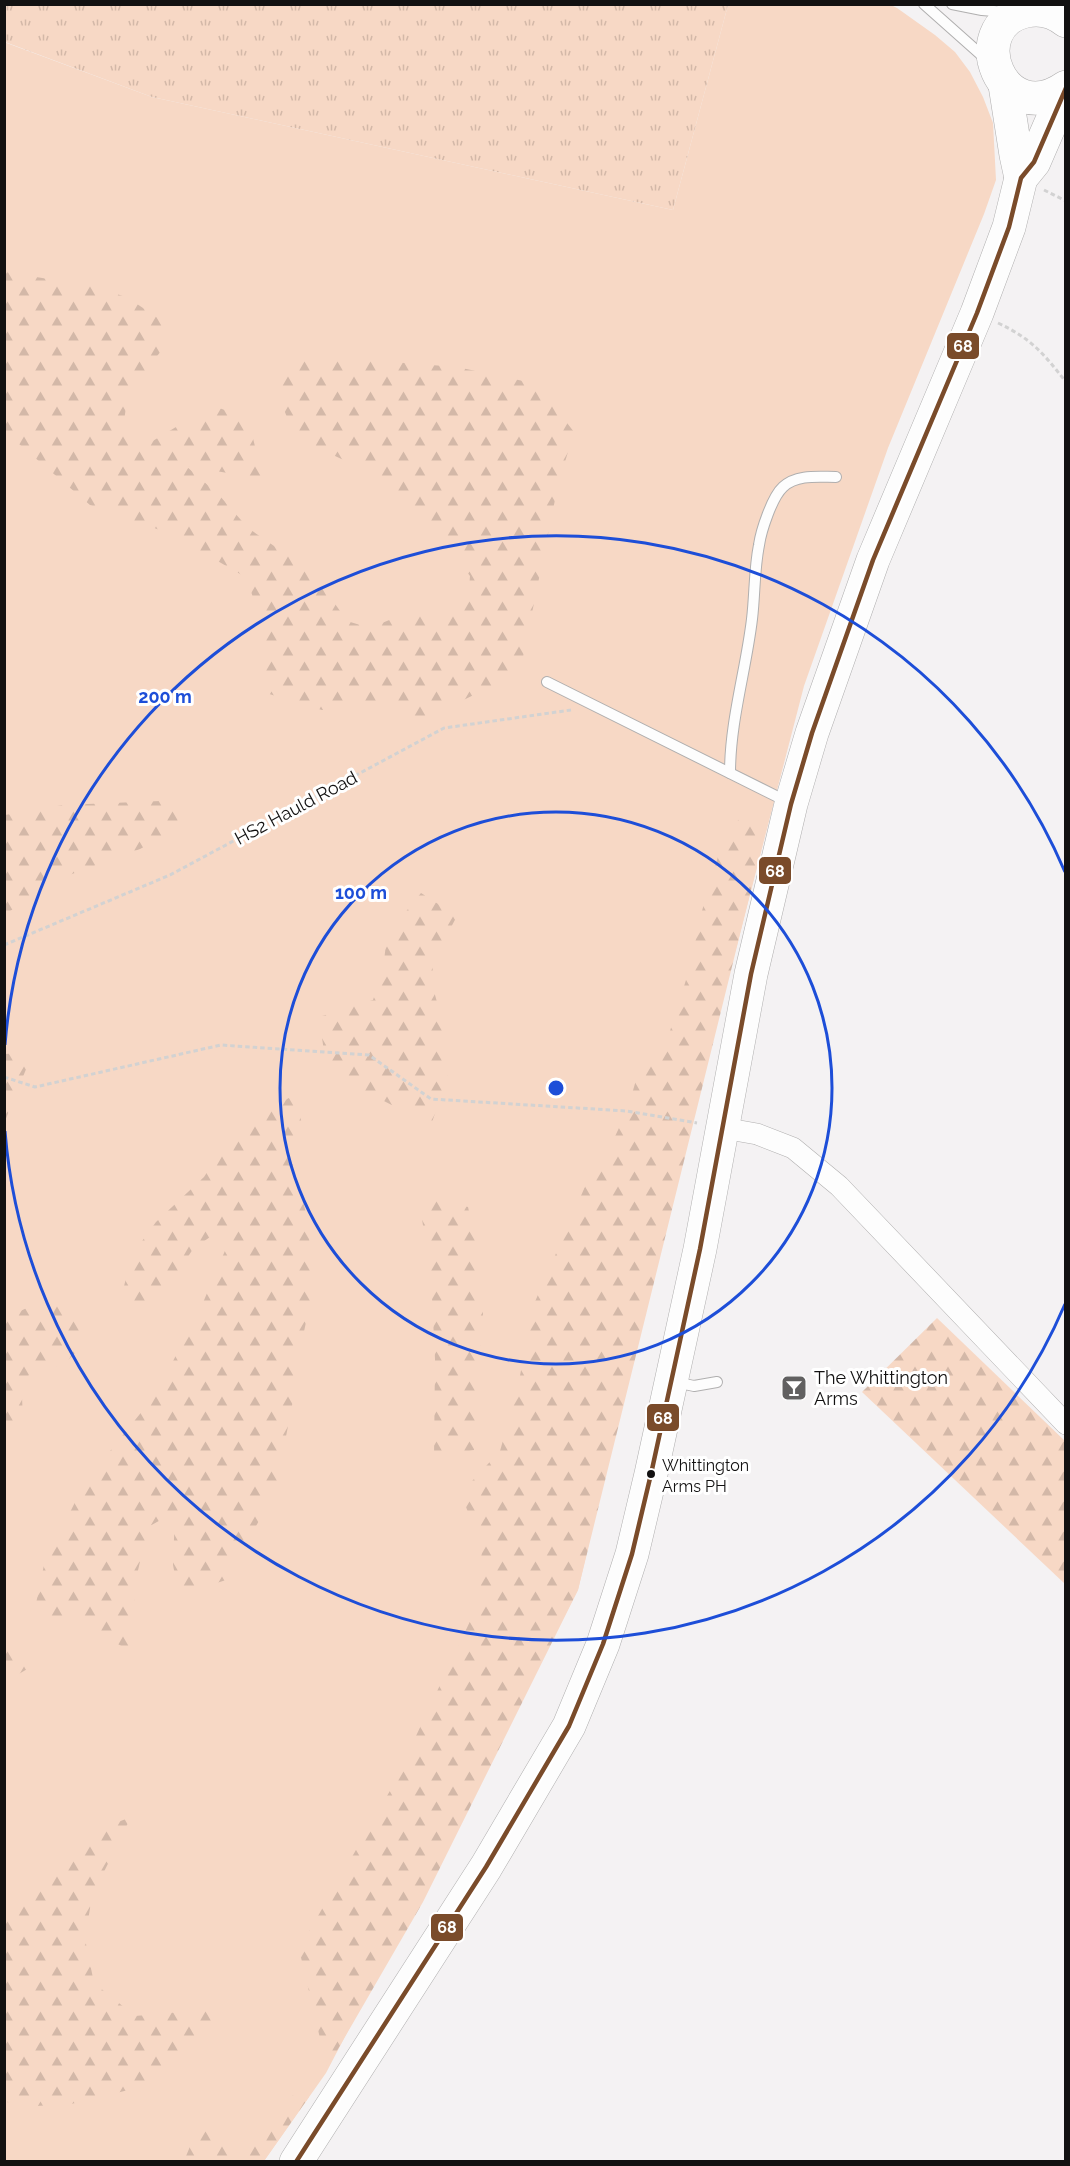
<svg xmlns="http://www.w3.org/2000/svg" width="1070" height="2166" font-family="Raleway,sans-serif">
	<defs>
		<pattern id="forest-firs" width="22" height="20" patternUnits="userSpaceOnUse" patternTransform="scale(1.5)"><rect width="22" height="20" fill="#f7d8c5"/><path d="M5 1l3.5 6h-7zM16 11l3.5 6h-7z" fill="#d3b8a8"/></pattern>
		<pattern id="park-tufts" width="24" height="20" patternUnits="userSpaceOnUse" patternTransform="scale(1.5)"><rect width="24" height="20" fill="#f7d8c5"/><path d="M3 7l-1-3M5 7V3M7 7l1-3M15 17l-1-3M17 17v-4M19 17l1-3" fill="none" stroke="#d3b8a8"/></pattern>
	</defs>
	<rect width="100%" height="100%" fill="#f4f2f3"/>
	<polygon fill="#f7d8c5" points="728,5 891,5 897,8 935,35 955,52 970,72 983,97 993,123 996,180 984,214 888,448 804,686 737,945 695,1091 578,1590 326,2073 264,2161 5,2161 4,42 152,97 673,210"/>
	<g fill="url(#forest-firs)">
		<polygon points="5,272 98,287 128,298 161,320 165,346 128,393 122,435 146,445 176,427 219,408 248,418 263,479 186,466 219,495 248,528 296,561 319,581 347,621 370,628 411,611 444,615 468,601 470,576 429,523 382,478 318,448 296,441 272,378 293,358 342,356 392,362 457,367 537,384 574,432 558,485 520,672 413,725 385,702 322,710 266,693 264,634 247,578 171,534 90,505 5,432"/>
		<polygon points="185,800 174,831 140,849 72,874 5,914 5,815 63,805"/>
		<polygon points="751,808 766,829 578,1590 423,1902 327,2068 299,1949 391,1789 473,1615 482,1551 461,1493 500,1451 517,1391 534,1304 587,1182 610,1147 627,1111 641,1063 665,1047 691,964 699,921 725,833"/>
		<polygon points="421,893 457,916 432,963 435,995 445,1030 448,1076 431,1125 327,1072 319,1017 373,1000 383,970 387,935"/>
		<polygon points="33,1052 5,1121 5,1054"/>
		<polygon points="295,1094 303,1129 295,1170 309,1225 311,1298 301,1346 292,1406 275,1492 226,1580 179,1595 173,1565 175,1512 148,1527 136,1579 130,1651 69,1616 33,1618 44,1565 85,1482 156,1394 202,1305 227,1246 210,1237 193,1249 168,1287 138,1317 121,1298 132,1255 156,1222 204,1177 232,1134"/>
		<polygon points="438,1198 468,1207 475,1239 483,1314 474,1450 434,1458 435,1359 431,1277 422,1219"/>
		<polygon points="40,1302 64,1303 80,1323 77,1351 63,1365 30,1371 22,1397 23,1421 5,1435 5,1318"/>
		<polygon points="937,1318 1065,1441 1065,1584 862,1392"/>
		<polygon points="5,1641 29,1668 5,1682"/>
		<polygon points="131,1817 92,1896 85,1939 94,1983 135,2016 227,2008 197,2047 153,2084 71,2104 18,2107 5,2101 5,1917 76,1857 100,1829"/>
		<polygon points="294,2094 309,2097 264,2161 184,2161 201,2120 223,2133 232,2160 263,2133"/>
	</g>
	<polygon fill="url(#park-tufts)" points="4,5 5,4 728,5 673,210 152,97 5,42"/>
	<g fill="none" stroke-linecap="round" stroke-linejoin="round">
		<g stroke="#b0afaf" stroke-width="12">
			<g id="service">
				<polyline points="924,4 987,60"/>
				<polyline points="952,4 982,10 1005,12"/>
				<polyline points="547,682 788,802"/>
				<path d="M730 773C730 721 746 670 752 619 755 594 754 570 759 545 761 531 772 497 783 487 797 474 819 477 836 477"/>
				<polyline points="675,1382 694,1386 717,1382"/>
			</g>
		</g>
		<g stroke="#b0afaf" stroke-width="22">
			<polyline id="minor" points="723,1128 757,1134 793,1148 839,1186 1066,1424"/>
		</g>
		<g stroke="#b0afaf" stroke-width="34">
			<g id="primary">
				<path d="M1066 21C1055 12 1040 8 1026 11 961 26 1002 132 1066 87"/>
				<polyline points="1005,85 1016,155 1021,178"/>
				<polyline points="296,2162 486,1867 569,1726 603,1644 632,1554 651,1474 700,1249 751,974 791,804 812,733 873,560 977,313 1009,227 1021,178 1034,162 1066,88"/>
			</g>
		</g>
		<g stroke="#d2d2d2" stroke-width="3" stroke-dasharray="4.5 3" stroke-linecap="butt">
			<polyline points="1044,190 1066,201"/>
			<path d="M998 323C1032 339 1043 353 1066 382"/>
			<polyline points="4,945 170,875 444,728 571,710"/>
			<polyline points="4,1077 35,1087 221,1045 369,1055 431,1099 627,1111 697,1123"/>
		</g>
		<use href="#service" stroke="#fdfdfd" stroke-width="10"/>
		<use href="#minor" stroke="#fdfdfd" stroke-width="21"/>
		<use href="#primary" stroke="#fdfdfd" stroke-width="33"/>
		<g stroke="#fff" stroke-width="9">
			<polyline id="bus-1" points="296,2162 486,1867 569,1726 603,1644 632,1554 651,1474 700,1249 751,974 791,804 812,733 873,560 977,313 1009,227 1021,178 1034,162 1066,88"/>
		</g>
		<use href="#bus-1" stroke="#7a4b2a" stroke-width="4.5"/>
	</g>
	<g fill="none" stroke="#1d4ed8" stroke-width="3">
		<circle cx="556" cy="1088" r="276"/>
		<path d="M1065 1304A553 553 0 0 1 5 1131M5 1045A553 553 0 0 1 1065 872"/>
	</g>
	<defs>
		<g id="bar-square" transform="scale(1.35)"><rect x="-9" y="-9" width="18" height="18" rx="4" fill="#616060" stroke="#fff"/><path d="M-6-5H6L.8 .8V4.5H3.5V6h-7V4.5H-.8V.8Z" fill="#fff"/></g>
	</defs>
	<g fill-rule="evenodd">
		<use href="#bar-square" x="794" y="1388"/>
	</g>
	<circle fill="#121111" stroke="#fff" stroke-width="2" cx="651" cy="1474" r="5"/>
	<g text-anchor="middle" stroke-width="6" stroke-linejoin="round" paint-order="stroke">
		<g font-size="16" fill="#121111" stroke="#fff" text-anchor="start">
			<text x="662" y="1471">Whittington<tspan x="662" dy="21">Arms PH</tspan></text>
		</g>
		<g font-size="18" fill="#121111" stroke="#fff">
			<text transform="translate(296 808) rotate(-28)" y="6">HS2 Hauld Road</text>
		</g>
		<g font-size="18" fill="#121111" stroke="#fff" text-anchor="start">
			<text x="814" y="1384">The Whittington<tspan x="814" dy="21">Arms</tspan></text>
		</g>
	</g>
	<circle cx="556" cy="1088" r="9" fill="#1d4ed8" stroke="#fff" stroke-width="3"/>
	<g font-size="18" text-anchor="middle" font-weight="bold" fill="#1d4ed8" stroke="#fff" stroke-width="6" stroke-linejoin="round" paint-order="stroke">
		<text x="165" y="703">200 m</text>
		<text x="361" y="899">100 m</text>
	</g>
	<g stroke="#fff" stroke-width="2">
		<rect x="946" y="332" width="34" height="28" rx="6" fill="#7a4b2a"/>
		<rect x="758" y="856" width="34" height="29" rx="6" fill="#7a4b2a"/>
		<rect x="646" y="1403" width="34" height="29" rx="6" fill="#7a4b2a"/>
		<rect x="430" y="1913" width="34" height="29" rx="6" fill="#7a4b2a"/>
	</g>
	<g font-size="16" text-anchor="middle" font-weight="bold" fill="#fff">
		<text x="963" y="352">68</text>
		<text x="775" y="877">68</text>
		<text x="663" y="1424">68</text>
		<text x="447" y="1933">68</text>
	</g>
	<rect width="1070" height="2166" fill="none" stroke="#121111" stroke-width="12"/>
</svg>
